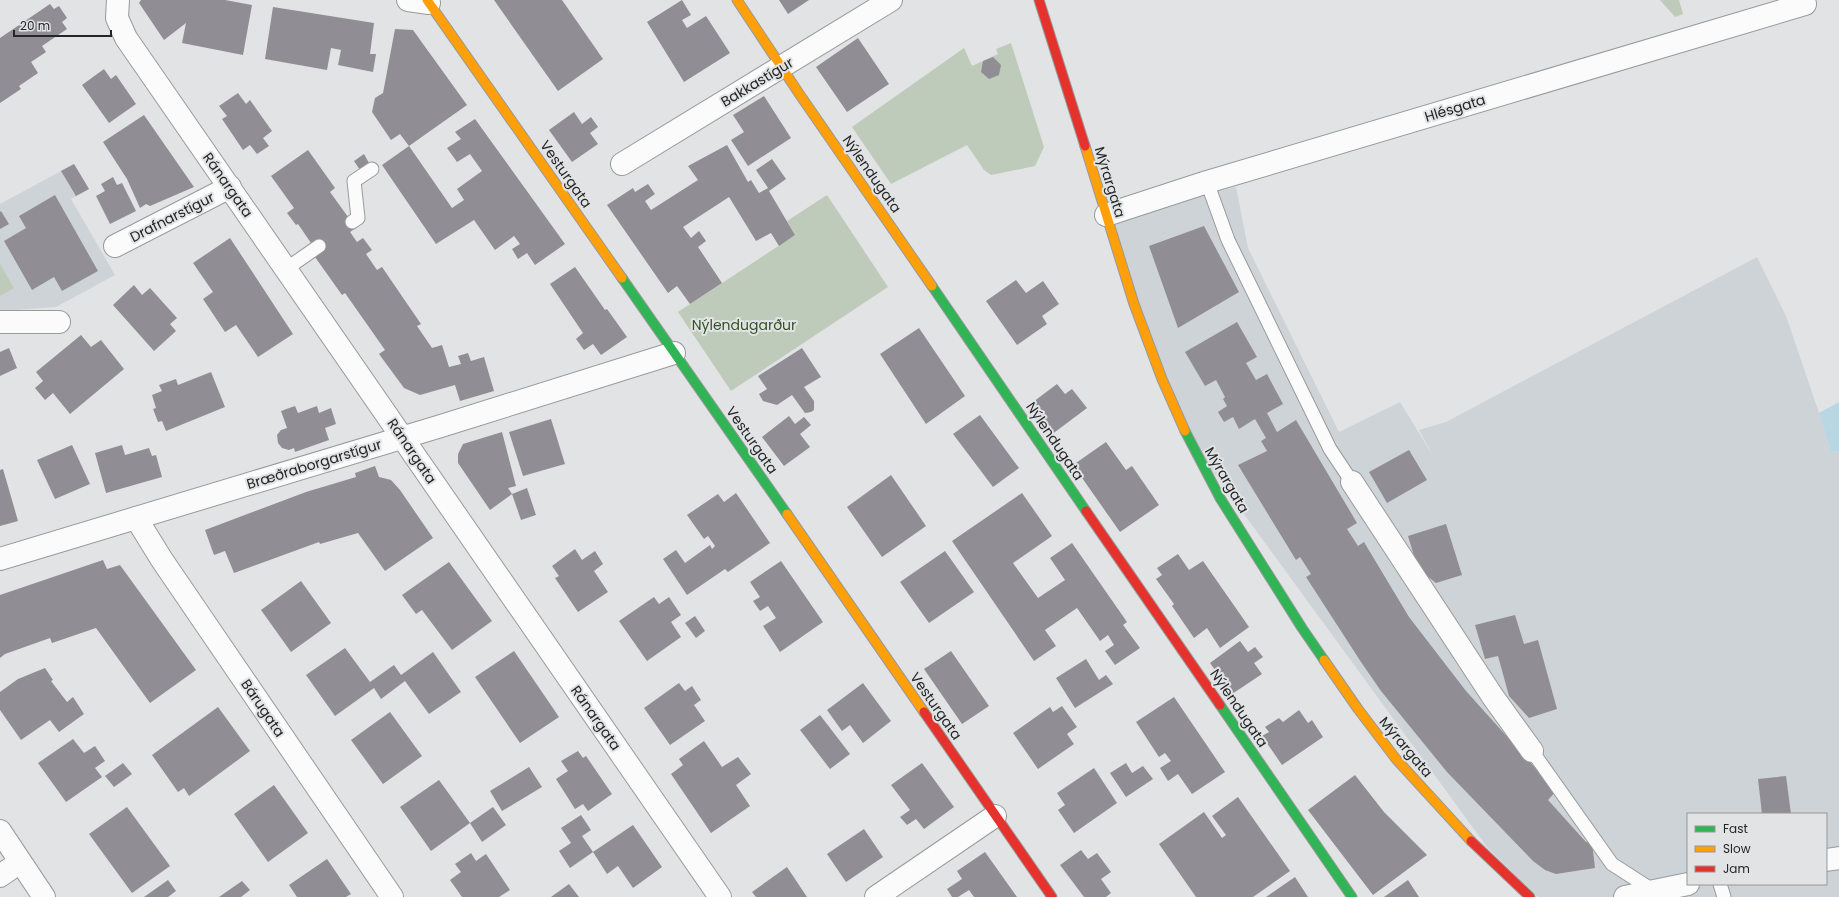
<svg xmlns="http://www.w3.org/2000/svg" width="1839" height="897" font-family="Poppins,sans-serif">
	<rect width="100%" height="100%" fill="#e2e3e4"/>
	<g fill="#ced3d7" fill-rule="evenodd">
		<polygon points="74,164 89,189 71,199 115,275 56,307 0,311 0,204"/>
		<path d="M1236 187 1248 248 1339 432 1400 402 1433 456 1419 430 1446 422 1757 257 1786 316 1819 413 1831 453 1839 451V897H1538L1487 847 1187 436 1105 217ZM1688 814H1826V884H1688Z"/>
	</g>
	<g fill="#bfcbba">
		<polygon points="1660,0 1679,0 1683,14 1675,17"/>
		<polygon points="1011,43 1044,147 1035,166 991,175 984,170 967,145 891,184 852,127 964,48 972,66 998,54 996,49"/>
		<polygon points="827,195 888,287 731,391 678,312 795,235 787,221"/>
		<polygon points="0,264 14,288 0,296"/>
	</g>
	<polygon fill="#b9d7e3" points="1839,402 1839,451 1831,453 1819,413"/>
	<g fill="#908e94">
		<polygon points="141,0 225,0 252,5 243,55 182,43 186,23 164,40 139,3"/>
		<polygon points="494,0 562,0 603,59 558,91"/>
		<polygon points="682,0 691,15 682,20 687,28 706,16 730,53 684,82 647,22"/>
		<polygon points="779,0 809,0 788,14"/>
		<polygon points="50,4 54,9 59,6 67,18 62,22 67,29 42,46 46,52 31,62 38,73 19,86 21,89 0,103 0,38"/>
		<polygon points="273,7 374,23 370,54 376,54 373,72 338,65 341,50 331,48 327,70 265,59"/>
		<polygon points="395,29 413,30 467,105 409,146 400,134 391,140 372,112 375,98 383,93"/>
		<polygon points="858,38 889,84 847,112 816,67"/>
		<polygon points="993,57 1001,65 999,75 989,79 981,72 983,61"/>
		<polygon points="104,69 111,79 116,75 136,104 109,123 82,85"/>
		<polygon points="238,93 246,104 250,100 272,131 263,138 269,146 257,154 250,145 243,150 222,119 227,116 219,106"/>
		<polygon points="764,96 791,138 748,166 731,140 744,132 733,115"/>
		<polygon points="574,112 582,124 591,117 598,127 590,133 598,144 572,162 549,130"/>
		<polygon points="144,115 194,187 150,206 146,204 140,208 127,179 103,142"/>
		<polygon points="475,119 565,244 535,265 527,253 518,259 512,249 520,244 514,236 495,250 474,220 436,244 382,165 409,146 452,208 464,200 457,189 482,171 470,154 457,162 447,148 461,139 455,132"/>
		<polygon points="727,145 748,182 751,180 759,193 768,188 756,170 772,159 786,179 769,191 795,235 779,246 771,233 756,241 729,197 683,227 691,238 699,231 706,241 698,247 722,283 690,304 677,286 668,293 607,205 633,188 635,192 648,184 655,194 645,201 651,210 698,180 688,166"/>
		<polygon points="308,150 335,188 330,192 356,228 350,232 357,242 363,238 372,250 366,254 377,270 382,267 421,324 417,326 432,348 442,345 449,367 461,364 458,356 468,353 471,361 484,357 494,391 460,401 455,385 420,395 404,388 379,354 385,350 345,293 342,295 315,257 323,251 315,240 311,243 298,224 296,225 287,213 294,208 271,176"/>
		<polygon points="364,154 369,163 360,170 354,161"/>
		<polygon points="74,164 89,189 76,196 61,171"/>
		<polygon points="113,177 117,185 122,183 136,211 110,224 96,196 105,191 101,184"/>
		<polygon points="55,195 98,271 62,291 54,277 32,290 4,241 26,228 19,216"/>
		<polygon points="1,211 9,224 0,229 0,212"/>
		<polygon points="1204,226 1239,292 1178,328 1149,246"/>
		<polygon points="230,238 293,334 258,357 236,325 225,332 203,299 213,292 193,263"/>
		<polygon points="575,267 605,310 607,309 627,337 601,355 593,344 584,350 576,339 583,333 550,284"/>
		<polygon points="1016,280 1026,293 1043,281 1059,304 1042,316 1047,324 1017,345 986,301"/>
		<polygon points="134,285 142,295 150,288 177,318 170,324 176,331 154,351 113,305"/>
		<polygon points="1237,322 1257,357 1246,363 1256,380 1267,374 1283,404 1267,413 1277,432 1296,420 1357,523 1347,529 1358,546 1364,542 1409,617 1466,691 1556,791 1548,800 1586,842 1592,843 1595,868 1556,874 1545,870 1533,861 1447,772 1381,691 1361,662 1306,577 1311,574 1300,557 1296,560 1238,465 1267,451 1261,441 1266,438 1255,419 1239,429 1233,417 1224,422 1218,412 1227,406 1223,399 1225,397 1216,380 1205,386 1185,352"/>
		<polygon points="919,328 965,396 926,424 880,354"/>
		<polygon points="81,335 91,347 101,340 124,369 70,414 53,393 45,400 35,388 43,381 36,372"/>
		<polygon points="9,348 17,368 0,376 0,352"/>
		<polygon points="802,348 821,377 804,387 814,401 814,410 811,412 805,413 792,395 777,405 763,401 759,394 767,389 758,376"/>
		<polygon points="211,372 225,407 166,431 162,421 158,422 153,409 156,408 152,395 162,391 159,385 176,379 178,385"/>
		<polygon points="1057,384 1065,394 1072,389 1087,408 1051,435 1029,405"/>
		<polygon points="295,406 298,413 317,406 319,413 331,408 336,424 325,428 329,440 295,452 294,448 289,450 282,448 278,443 277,435 281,430 287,428 281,411"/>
		<polygon points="980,415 1019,468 993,487 953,434"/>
		<polygon points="789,416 795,424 804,417 811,425 800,434 810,447 784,466 762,437"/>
		<polygon points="551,419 565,464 523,476 509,432"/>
		<polygon points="502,432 516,486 508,488 512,494 527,488 536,515 521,520 512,494 490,510 458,463 458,454 463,444"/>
		<polygon points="1106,442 1126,470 1132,466 1159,505 1120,532 1073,465"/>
		<polygon points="72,445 90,484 55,499 37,460"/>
		<polygon points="122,445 125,455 149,448 152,456 156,455 162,477 106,493 95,453"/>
		<polygon points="1409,450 1427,480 1387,503 1369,472"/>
		<polygon points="375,466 379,477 391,480 400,490 433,538 385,571 358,533 320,544 319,542 234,573 225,551 214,555 205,530 306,492 356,477 355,473"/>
		<polygon points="3,469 18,521 0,526 0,470"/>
		<polygon points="891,475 926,526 882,557 847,507"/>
		<polygon points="736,493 770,543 728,572 725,569 687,595 663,559 676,550 685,563 710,545 712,549 715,546 708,536 704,539 687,515 718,494 724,502"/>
		<polygon points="1022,493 1052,536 1013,563 1038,598 1065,580 1050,558 1072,543 1127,622 1123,625 1140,648 1115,665 1105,651 1114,645 1108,635 1100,641 1077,608 1045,630 1056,646 1034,661 952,541"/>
		<polygon points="1446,524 1462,575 1436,583 1418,569 1408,536"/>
		<polygon points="575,549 582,560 595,551 603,564 594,571 608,592 578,612 555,578 559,576 552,566"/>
		<polygon points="945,551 974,592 929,623 900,582"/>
		<polygon points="1178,554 1189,570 1203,561 1249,627 1220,648 1207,628 1194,638 1172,606 1174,604 1156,579 1162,575 1157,568"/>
		<polygon points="103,560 107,569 120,565 196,670 150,703 96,628 52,643 50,638 5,654 0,658 0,595"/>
		<polygon points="781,561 823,622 780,652 763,626 776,618 768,606 760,611 753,601 760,597 750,582"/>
		<polygon points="449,562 492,621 452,650 422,610 416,614 402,595"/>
		<polygon points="301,581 331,623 291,652 261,610"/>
		<polygon points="654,597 659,604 669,597 681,615 671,622 681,637 647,661 619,621"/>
		<polygon points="1515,615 1524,644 1538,640 1557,709 1529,718 1509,696 1498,656 1485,659 1475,625"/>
		<polygon points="695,616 705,631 696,638 685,623"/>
		<polygon points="1240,641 1248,652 1255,647 1263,657 1254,663 1262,674 1232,694 1210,663"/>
		<polygon points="345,648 370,682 394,665 401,675 433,652 461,692 429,714 405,681 381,699 374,688 335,716 306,675"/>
		<polygon points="514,651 559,717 520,743 475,677"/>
		<polygon points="951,651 989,706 962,724 924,669"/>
		<polygon points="1086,659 1099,680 1106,675 1113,684 1075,708 1056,678"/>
		<polygon points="45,668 53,680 51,681 67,702 73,697 84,714 59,732 50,720 21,740 0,710 0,692 18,679"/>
		<polygon points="679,683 685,691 692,686 701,700 694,705 705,721 670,745 644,708"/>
		<polygon points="863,683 891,721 863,743 850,725 842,731 827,710"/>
		<polygon points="1174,697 1225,772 1192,794 1178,774 1168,781 1160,768 1171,761 1165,753 1159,757 1136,722"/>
		<polygon points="1062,706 1077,727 1067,734 1074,744 1038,769 1013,733 1050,707 1053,712"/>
		<polygon points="218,707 250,751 189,796 184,788 178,792 152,755"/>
		<polygon points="1299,710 1308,723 1312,720 1323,737 1282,765 1262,736 1269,732 1265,727 1279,718 1283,722"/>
		<polygon points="390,712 422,756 383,784 351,740"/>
		<polygon points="820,715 850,754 830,769 800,730"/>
		<polygon points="73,739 84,753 95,746 105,761 95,768 102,777 66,802 38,763"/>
		<polygon points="704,741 722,767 738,757 751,774 736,785 750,806 711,833 671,774 683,765 679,759"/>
		<polygon points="578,751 583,758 586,756 612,794 588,811 583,804 575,809 556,779 568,771 561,761"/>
		<polygon points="123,763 132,774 114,787 105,776"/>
		<polygon points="922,763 954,807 924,829 916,819 907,825 900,817 910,810 891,785"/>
		<polygon points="1126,763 1132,773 1143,766 1153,779 1126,797 1110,773"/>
		<polygon points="529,767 542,787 502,811 490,791"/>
		<polygon points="1094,768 1117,803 1074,833 1058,810 1065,805 1057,793"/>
		<polygon points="1355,775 1384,812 1427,855 1373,895 1308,810"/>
		<polygon points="1786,776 1791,814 1762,814 1758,779"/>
		<polygon points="439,780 470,823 431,851 400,807"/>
		<polygon points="274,785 308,833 268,862 234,814"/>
		<polygon points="1238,797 1290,871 1253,897 1196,897 1159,844 1204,812 1222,838 1226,835 1212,816"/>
		<polygon points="127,807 170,866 132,893 89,834"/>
		<polygon points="493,807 506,825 482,842 470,823"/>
		<polygon points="581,815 591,830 582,836 593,852 570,868 559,851 571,843 561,828"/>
		<polygon points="633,825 662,867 633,888 618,866 607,874 593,852"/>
		<polygon points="864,829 883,857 846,882 827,854"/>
		<polygon points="1081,850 1088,859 1097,853 1111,872 1101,879 1111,893 1106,897 1084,897 1060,865"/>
		<polygon points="985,852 1017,897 974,897 969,890 958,897 952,897 947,889 962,879 957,871"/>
		<polygon points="471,853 476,861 486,854 510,890 499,897 462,897 450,880 461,872 455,864"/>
		<polygon points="327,859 351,894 346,897 297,897 289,885"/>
		<polygon points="787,867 807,897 756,897 752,892"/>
		<polygon points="1295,877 1308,897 1266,897"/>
		<polygon points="168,880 176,891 168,897 144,897"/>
		<polygon points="1408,880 1419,897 1384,897"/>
		<polygon points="242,881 250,890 241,897 219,897"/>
		<polygon points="569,884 579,897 551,897"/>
	</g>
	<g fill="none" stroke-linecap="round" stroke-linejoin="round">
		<g stroke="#999a9a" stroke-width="15">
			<g id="lane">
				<polyline points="1207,182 1228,240 1330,449 1352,482"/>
				<polyline points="352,222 358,218 354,181 372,169"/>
				<polyline points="286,269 319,246"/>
				<polyline points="1532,751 1612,864 1654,891"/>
				<polyline points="1720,884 1724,897"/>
			</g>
		</g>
		<g stroke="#999a9a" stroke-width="24">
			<g id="street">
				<polyline points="118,0 117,18 126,38 720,897"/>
				<polyline points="408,0 429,3"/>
				<polyline points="622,164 891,0"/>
				<polyline points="1106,215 1207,182 1805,4"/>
				<polyline points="115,246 230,187"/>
				<polyline points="0,322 59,322"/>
				<polyline points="1352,482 1493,697 1532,751"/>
				<polyline points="136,518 162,560 392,897"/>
				<polyline points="0,559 441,426 674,353"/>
				<polyline points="0,831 44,897"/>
				<polyline points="1826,860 1839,858"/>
				<polyline points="0,876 20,862"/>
				<polyline points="876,897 995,816"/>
				<polyline points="1625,897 1688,884"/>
			</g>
		</g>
		<g stroke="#999a9a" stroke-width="11">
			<g id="fast">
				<polyline points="622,278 787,514"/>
				<polyline points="932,286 1086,511"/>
				<polyline points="1185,431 1220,498 1302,628 1324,660"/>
				<polyline points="1220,705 1352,897"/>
			</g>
		</g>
		<g stroke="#999a9a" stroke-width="11">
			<g id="slow">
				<polyline points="427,0 622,278"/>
				<polyline points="737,0 800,95 932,286"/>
				<polyline points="1085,146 1134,304 1162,379 1185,431"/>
				<polyline points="787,514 924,712"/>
				<polyline points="1324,660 1358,709 1396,759 1471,841"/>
			</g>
		</g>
		<g stroke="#999a9a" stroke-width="11">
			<g id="jam">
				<polyline points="1039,0 1085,146"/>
				<polyline points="1086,511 1220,705"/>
				<polyline points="924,712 1052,897"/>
				<polyline points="1471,841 1530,897"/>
			</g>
		</g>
		<use href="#lane" stroke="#fbfbfb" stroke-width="13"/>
		<use href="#street" stroke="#fbfbfb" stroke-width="22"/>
		<use href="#fast" stroke="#30b455" stroke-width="9"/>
		<use href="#slow" stroke="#ff9f0a" stroke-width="9"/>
		<use href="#jam" stroke="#e5322d" stroke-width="9"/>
	</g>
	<g text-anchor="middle" stroke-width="4" stroke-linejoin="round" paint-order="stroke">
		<g font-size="14" fill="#242525" stroke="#e1e3e5">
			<text transform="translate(757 82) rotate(-31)" y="5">Bakkastígur</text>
			<text transform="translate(1455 108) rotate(-17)" y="5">Hlésgata</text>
			<text transform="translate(566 174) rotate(55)" y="5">Vesturgata</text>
			<text transform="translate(872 174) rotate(55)" y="5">Nýlendugata</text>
			<text transform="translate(1110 182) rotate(73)" y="5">Mýrargata</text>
			<text transform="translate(228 185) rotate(55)" y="5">Ránargata</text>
			<text transform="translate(172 217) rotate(-27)" y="5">Drafnarstígur</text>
			<text transform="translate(752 440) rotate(55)" y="5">Vesturgata</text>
			<text transform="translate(1055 441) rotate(56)" y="5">Nýlendugata</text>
			<text transform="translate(412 451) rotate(56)" y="5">Ránargata</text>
			<text transform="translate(314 464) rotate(-17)" y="5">Bræðraborgarstígur</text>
			<text transform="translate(1227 480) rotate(60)" y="5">Mýrargata</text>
			<text transform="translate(936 706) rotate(55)" y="5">Vesturgata</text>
			<text transform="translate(263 708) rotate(56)" y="5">Bárugata</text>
			<text transform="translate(1239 708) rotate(56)" y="5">Nýlendugata</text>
			<text transform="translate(596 718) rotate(55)" y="5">Ránargata</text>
			<text transform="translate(1406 747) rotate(50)" y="5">Mýrargata</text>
		</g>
		<g font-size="14" fill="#335122" stroke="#e1e3e5">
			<text x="744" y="330">Nýlendugarður</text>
		</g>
	</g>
	<rect x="1687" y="813" width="140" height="72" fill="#e1e3e5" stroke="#959798"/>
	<rect x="1695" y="826" width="20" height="6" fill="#30b455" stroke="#959798"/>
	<text x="1723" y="833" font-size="12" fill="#242525">Fast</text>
	<rect x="1695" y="846" width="20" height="6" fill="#ff9f0a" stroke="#959798"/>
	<text x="1723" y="853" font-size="12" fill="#242525">Slow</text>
	<rect x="1695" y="866" width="20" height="6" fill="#e5322d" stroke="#959798"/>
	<text x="1723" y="873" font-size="12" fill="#242525">Jam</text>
	<path d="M14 30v6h97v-6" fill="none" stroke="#242525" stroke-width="2"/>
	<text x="20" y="30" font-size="12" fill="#242525" stroke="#e1e3e5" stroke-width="3" paint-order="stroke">20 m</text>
</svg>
